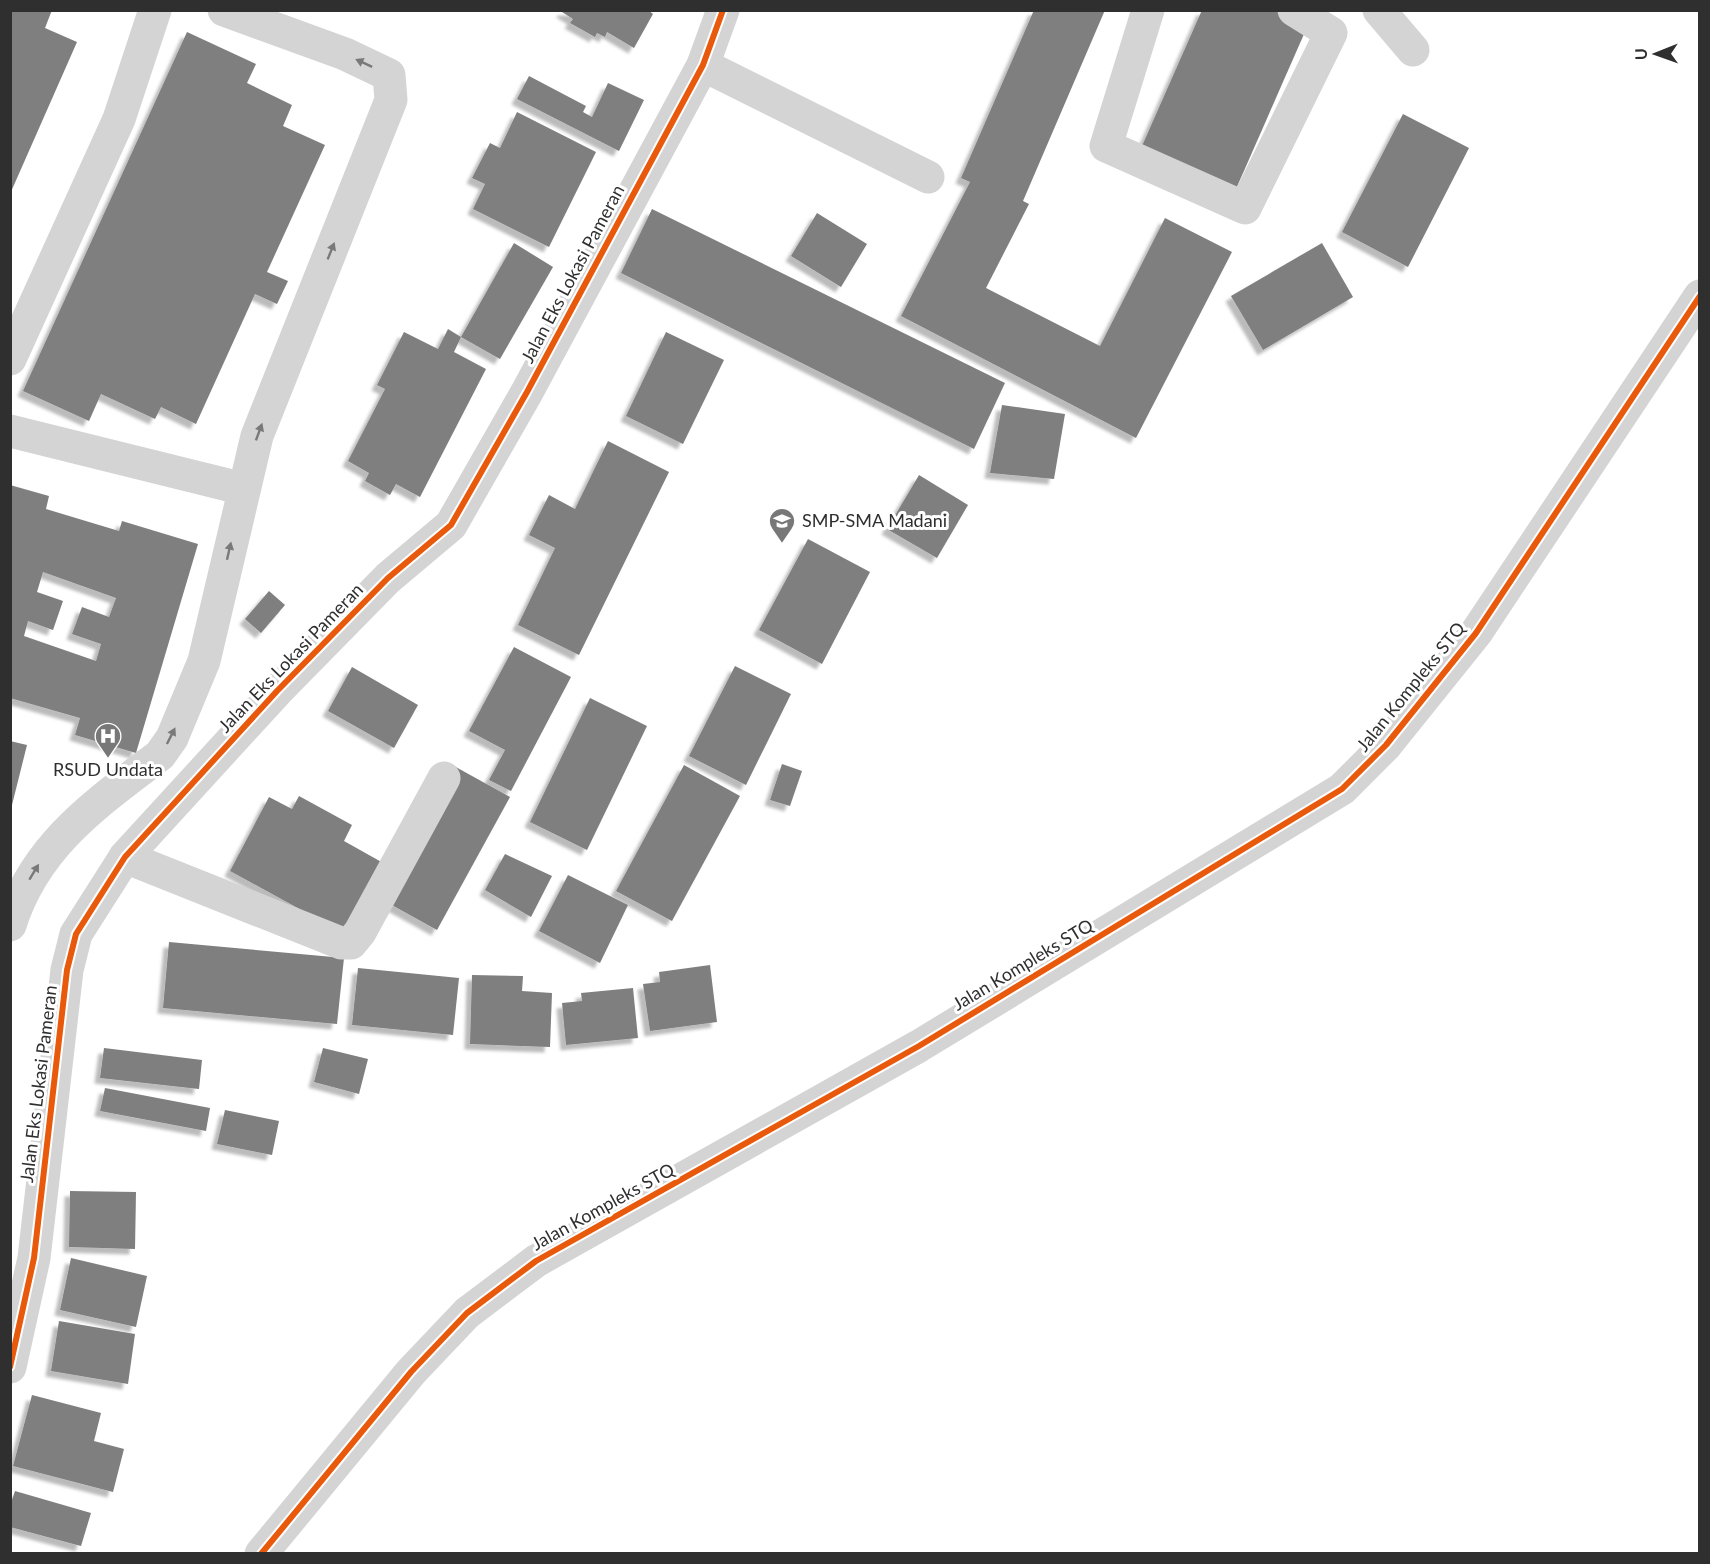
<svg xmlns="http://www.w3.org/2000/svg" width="1710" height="1564" font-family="Lato,sans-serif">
	<defs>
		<filter id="shadow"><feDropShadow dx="-5.5" dy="5.5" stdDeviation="1.5" flood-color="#0004"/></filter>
	</defs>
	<rect width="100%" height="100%" fill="#fff"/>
	<g fill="#7f7f7f" fill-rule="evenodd" filter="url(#shadow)">
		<polygon points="10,10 52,10 45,28 77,42 10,194"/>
		<polygon points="563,10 648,10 653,14 634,48 607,32 605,37 597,33 595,37 570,23 573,19 562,12"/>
		<polygon points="1034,10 1105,10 1023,201 1029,204 986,288 1100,346 1165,218 1232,252 1136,438 901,316 970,182 961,178"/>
		<polygon points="1202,10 1275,10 1308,25 1236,189 1142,146"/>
		<polygon points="187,32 256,64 247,83 292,105 283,126 325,145 267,272 288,281 277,304 255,294 196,424 161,407 155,419 101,394 89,421 23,391"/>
		<polygon points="529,76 586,106 583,112 592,117 608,83 644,100 619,151 517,99"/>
		<polygon points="517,112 596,152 549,247 473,209 485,184 472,178 490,143 500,148"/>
		<polygon points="1403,114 1469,148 1408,267 1342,232"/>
		<polygon points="652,209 1005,383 974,449 621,273"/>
		<polygon points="817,213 867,244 841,287 791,256"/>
		<polygon points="514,243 553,267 500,359 461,337"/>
		<polygon points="1322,243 1353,297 1263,350 1231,296"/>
		<polygon points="448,329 461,337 454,352 486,369 420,497 396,484 390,495 365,481 369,473 348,461 385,389 377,385 404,332 438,349"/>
		<polygon points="666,332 724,360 683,444 626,416"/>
		<polygon points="1002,405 1065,414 1054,479 990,473"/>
		<polygon points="608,441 669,472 579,655 518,625 555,548 529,535 549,495 575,509"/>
		<polygon points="919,475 968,505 937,558 887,529"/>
		<path d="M10 485 49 496 46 509 119 531 122 521 198 544 136 753 75 735 80 718 10 698ZM43 572 116 598 109 617 82 607 72 634 101 644 96 661 24 636 28 621 53 630 63 601 37 592Z"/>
		<polygon points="808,539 870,572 822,664 759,630"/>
		<polygon points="269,591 285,605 261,633 245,619"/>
		<polygon points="514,647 571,677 511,791 489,780 505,750 469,731"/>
		<polygon points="735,666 791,694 746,785 689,756"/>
		<polygon points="352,667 418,705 394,748 328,711"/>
		<polygon points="590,698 647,726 587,850 530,822"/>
		<polygon points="10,741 27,745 11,809 10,809"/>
		<polygon points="782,764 802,771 790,806 770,800"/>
		<polygon points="684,765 740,796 672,921 616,891"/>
		<polygon points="454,766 510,797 437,930 381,899"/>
		<polygon points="299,796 352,825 344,841 385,864 347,935 230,871 269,797 292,809"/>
		<polygon points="505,854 552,876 531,917 485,890"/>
		<polygon points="568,875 628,905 600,963 539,931"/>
		<polygon points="169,942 344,958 337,1024 163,1008"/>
		<polygon points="710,965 717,1022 650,1031 643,984 660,982 659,972"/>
		<polygon points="358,968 459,978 453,1035 352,1025"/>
		<polygon points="472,975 523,976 522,991 552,993 550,1047 470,1044"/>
		<polygon points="633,988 638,1038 566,1045 562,1003 582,1001 581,993"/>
		<polygon points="104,1048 202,1060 199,1089 100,1078"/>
		<polygon points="323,1048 368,1059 359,1094 314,1082"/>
		<polygon points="105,1088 210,1108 206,1131 100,1111"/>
		<polygon points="225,1110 279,1121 272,1155 217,1144"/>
		<polygon points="70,1191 136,1192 135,1249 69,1247"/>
		<polygon points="71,1258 147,1276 136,1327 60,1310"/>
		<polygon points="59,1321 135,1334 128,1384 51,1371"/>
		<polygon points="32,1395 101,1413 94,1441 124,1449 113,1492 13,1466"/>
		<polygon points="15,1491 91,1513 81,1546 10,1527 10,1506"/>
	</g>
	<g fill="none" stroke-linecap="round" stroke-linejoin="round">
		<g stroke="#d4d4d4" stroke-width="33">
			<polyline points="1148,10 1106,146 1245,208 1331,33 1294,10"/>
			<polyline points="1379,10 1413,50"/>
			<polyline points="703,65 928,177"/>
			<polyline points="10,359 119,119 155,10"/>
			<polyline points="10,431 244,489"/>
			<polyline points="125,857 341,943 351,943 360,932 444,778"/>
			<path d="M10 925C35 845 97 803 160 755L172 738 204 661 257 436 391 100 389 75 345 54 224 10"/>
			<polyline points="10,1367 34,1258 67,970 76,934 125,857 277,691 388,578 451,525 527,392 703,65 723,10"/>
			<polyline points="261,1554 411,1372 467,1313 536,1261 919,1046 1342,789 1386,745 1476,633 1700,296"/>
		</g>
		<g stroke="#fff" stroke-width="10">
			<g id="cycleway">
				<polyline points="10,1367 34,1258 67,970 76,934 125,857 277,691 388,578 451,525 527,392 703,65 723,10"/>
				<polyline points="261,1554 411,1372 467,1313 536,1261 919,1046 1342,789 1386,745 1476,633 1700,296"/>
			</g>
		</g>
		<use href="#cycleway" stroke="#e8590c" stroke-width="6"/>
	</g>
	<defs><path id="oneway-solid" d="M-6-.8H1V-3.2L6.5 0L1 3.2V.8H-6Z" transform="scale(1.5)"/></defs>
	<g fill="#797979">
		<use href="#oneway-solid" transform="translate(364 63) rotate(-155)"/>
		<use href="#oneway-solid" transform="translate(331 251) rotate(-68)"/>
		<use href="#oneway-solid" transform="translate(259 432) rotate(-70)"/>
		<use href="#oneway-solid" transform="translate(229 551) rotate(-77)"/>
		<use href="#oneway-solid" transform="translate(171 736) rotate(-63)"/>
		<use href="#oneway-solid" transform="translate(34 872) rotate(-59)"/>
	</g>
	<defs>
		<g id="school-pin" transform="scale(1.35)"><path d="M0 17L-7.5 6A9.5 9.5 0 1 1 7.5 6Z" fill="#787878" stroke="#fff"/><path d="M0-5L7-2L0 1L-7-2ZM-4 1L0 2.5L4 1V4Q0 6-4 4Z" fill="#fff"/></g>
		<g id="hospital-pin" transform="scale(1.35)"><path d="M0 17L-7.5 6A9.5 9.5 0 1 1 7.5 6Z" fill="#787878" stroke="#fff"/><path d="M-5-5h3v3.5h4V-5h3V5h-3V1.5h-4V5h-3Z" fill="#fff"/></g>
	</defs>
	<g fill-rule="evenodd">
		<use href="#school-pin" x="782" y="521"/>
		<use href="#hospital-pin" x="108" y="736"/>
	</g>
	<g text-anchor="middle" stroke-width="6" stroke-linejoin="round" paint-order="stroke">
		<g font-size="18" fill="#2f2f2f" stroke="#fff">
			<text transform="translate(573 274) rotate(-62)" y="6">Jalan Eks Lokasi Pameran</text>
			<text transform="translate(291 658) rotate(-46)" y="6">Jalan Eks Lokasi Pameran</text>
			<text transform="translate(1411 687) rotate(-51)" y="6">Jalan Kompleks STQ</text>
			<text transform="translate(1023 965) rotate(-31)" y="6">Jalan Kompleks STQ</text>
			<text transform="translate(39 1084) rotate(-83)" y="6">Jalan Eks Lokasi Pameran</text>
			<text transform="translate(603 1207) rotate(-29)" y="6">Jalan Kompleks STQ</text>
		</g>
		<g font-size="18" fill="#2f2f2f" stroke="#fff" text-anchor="start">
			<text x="802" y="527">SMP-SMA Madani</text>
			<text x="108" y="776" text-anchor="middle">RSUD Undata</text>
		</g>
	</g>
	<rect width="1710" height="1564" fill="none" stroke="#2f2f2f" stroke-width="24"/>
	<g transform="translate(1656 54) rotate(269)" stroke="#ffffff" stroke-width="4.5" paint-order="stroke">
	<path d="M0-4.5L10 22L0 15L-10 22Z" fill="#2f2f2f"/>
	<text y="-9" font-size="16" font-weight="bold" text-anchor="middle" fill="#2f2f2f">U</text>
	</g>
</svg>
